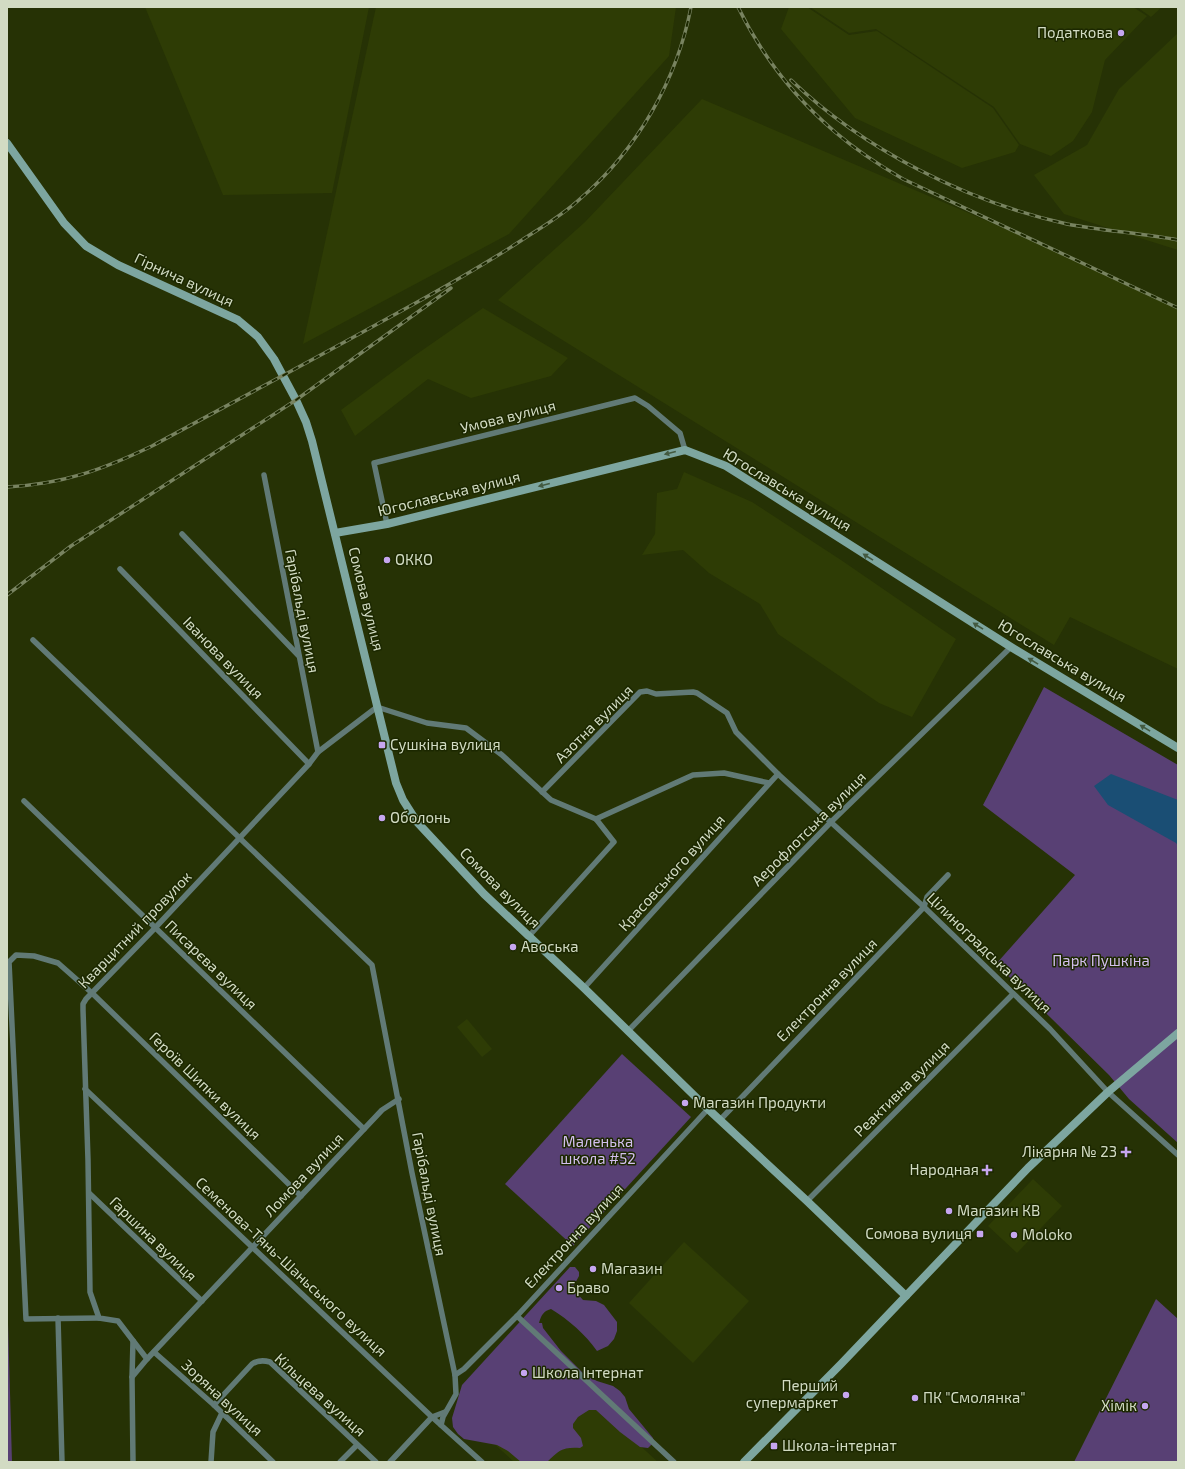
<svg xmlns="http://www.w3.org/2000/svg" width="1185" height="1469" font-family="'Exo 2',sans-serif">
	<rect width="100%" height="100%" fill="#263205"/>
	<g fill="#2e3c05">
		<polygon points="145,7 369,7 332,193 223,195"/>
		<polygon points="376,7 676,7 669,56 509,234 303,344"/>
		<polygon points="789,7 807,7 849,35 877,31 993,108 1019,145 1015,152 962,168 855,118 781,29"/>
		<polygon points="810,7 1133,7 1147,16 1105,60 1092,112 1073,141 1051,156 1020,144 994,107 876,29 849,33"/>
		<polygon points="1137,7 1162,7 1151,17"/>
		<polygon points="1178,33 1178,250 1064,214 1034,175 1087,145 1119,89"/>
		<polygon points="702,99 992,223 1178,306 1178,669 1070,617 1054,645 498,300 585,222"/>
		<polygon points="483,308 568,358 551,376 471,398 428,379 355,436 341,410 414,356"/>
		<polygon points="684,472 752,502 841,560 956,639 912,717 879,703 778,634 760,604 709,573 683,550 642,555 655,534 657,493 677,489"/>
		<polygon points="467,1019 492,1049 482,1057 457,1027"/>
		<polygon points="1033,1179 1062,1206 1017,1253 988,1226"/>
		<polygon points="684,1242 749,1301 693,1363 629,1303"/>
		<polygon points="521,1337 658,1462 514,1462 456,1409"/>
	</g>
	<g fill="#584074">
		<polygon points="1044,687 1178,765 1178,1143 1129,1099 1109,1075 996,964 1075,875 983,805"/>
		<polygon points="622,1054 691,1117 573,1246 505,1184"/>
		<path d="M570 1267H575L579 1272V1276L573 1287 574 1290 583 1300 596 1301 604 1305 617 1322V1331L614 1339 608 1346 597 1351C585 1334 569 1320 551 1309 543 1311 541 1316 539 1323H542L543 1328 561 1351 585 1375 597 1381 613 1386 620 1391 625 1397 629 1409 653 1438 654 1442 648 1448 640 1447 620 1432 596 1410H589L578 1417 573 1424V1428L581 1438 583 1446 580 1448C562 1447 560 1450 547 1462H521L508 1451 497 1445 464 1439 458 1434 453 1427 452 1418 462 1385Z"/>
		<polygon points="1156,1299 1178,1319 1178,1462 1074,1462"/>
		<polygon points="7,1323 8,1323 12,1462 7,1462"/>
	</g>
	<polygon fill="#1a4e74" points="1111,774 1178,800 1178,846 1176,843 1108,805 1094,786"/>
	<g fill="none" stroke-linecap="round" stroke-linejoin="round">
		<g stroke="#617a76" stroke-width="5.5">
			<polyline points="264,475 318,752"/>
			<polyline points="387,524 374,463 635,398 648,406 680,433 685,450"/>
			<polyline points="182,534 298,655"/>
			<polyline points="120,569 309,764"/>
			<polyline points="33,640 372,965 412,1173 455,1375 456,1394 443,1417 441,1425"/>
			<polyline points="542,792 640,692 647,691 656,694 693,692 697,693 727,713 736,732 778,774 924,907 1050,1029 1108,1092 1178,1155"/>
			<polyline points="24,801 364,1129"/>
			<polyline points="596,819 693,775 724,773 769,783"/>
			<polyline points="584,988 778,774"/>
			<polyline points="628,1031 831,822 1011,647"/>
			<polyline points="85,1089 432,1417 482,1462"/>
			<polyline points="720,1120 924,907 927,897 948,875"/>
			<polyline points="89,1193 202,1301"/>
			<polyline points="807,1201 1013,994"/>
			<polyline points="517,1316 674,1462"/>
			<polyline points="58,1318 62,1462"/>
			<polyline points="99,1318 26,1319 9,962 16,955 34,956 58,963 92,993 301,1196"/>
			<polyline points="154,1352 214,1405 273,1462"/>
			<polyline points="147,1359 118,1321 99,1318 90,1292 88,1160 83,1010 83,1004 86,999 155,928 309,764 318,752 377,707 427,723 466,728 502,755 551,800 596,819 614,842 529,936"/>
			<polyline points="455,1375 464,1369 517,1316 708,1109"/>
			<polyline points="132,1377 147,1359 382,1110 399,1099"/>
			<path d="M214 1405 252 1364C258 1360 263 1360 270 1362L376 1462"/>
			<polyline points="133,1462 132,1377 133,1341"/>
			<polyline points="211,1462 213,1432 222,1413"/>
			<polyline points="340,1462 357,1445"/>
			<polyline points="390,1462 432,1417 445,1412"/>
		</g>
		<g stroke="#7da6a0" stroke-width="8">
			<polyline points="7,143 64,223 86,246 118,265 238,320 258,337 274,359 296,400 306,422 312,441 396,783 403,800 417,822 484,894 584,988 708,1109 807,1201 906,1296"/>
			<polyline points="335,533 387,524 685,450 726,466 1011,647 1178,748"/>
			<polyline points="744,1462 841,1364 1028,1168 1108,1092 1178,1033"/>
		</g>
		<g stroke="#788360" stroke-width="3.5">
			<g id="rail">
				<path d="M738 7C761 54 795 98 835 132 856 150 879 165 903 179L1178 308"/>
				<path d="M791 80C864 150 968 202 1067 224 1103 231 1141 233 1178 240"/>
				<path d="M7 487C63 484 102 470 152 446 228 405 305 364 381 322 429 296 476 270 522 240 542 227 563 215 581 198 637 150 677 80 691 7"/>
				<polyline points="7,595 71,546 296,400 451,288"/>
			</g>
		</g>
		<use href="#rail" stroke="#1c2800" stroke-width="2" stroke-dasharray="6" stroke-linecap="butt"/>
	</g>
	<defs><path id="oneway-solid" d="M-6-.8H1V-3.2L6.5 0L1 3.2V.8H-6Z"/></defs>
	<g fill="#435a40">
		<use href="#oneway-solid" transform="translate(670 453) rotate(166)"/>
		<use href="#oneway-solid" transform="translate(544 485) rotate(166)"/>
		<use href="#oneway-solid" transform="translate(868 557) rotate(-148)"/>
		<use href="#oneway-solid" transform="translate(978 626) rotate(-148)"/>
		<use href="#oneway-solid" transform="translate(1033 661) rotate(-149)"/>
		<use href="#oneway-solid" transform="translate(1145 728) rotate(-149)"/>
	</g>
	<g fill="#c6a6f0" stroke="#1c2800" stroke-width="1.5">
		<circle cx="1121" cy="33" r="4"/>
		<circle cx="387" cy="560" r="4"/>
		<rect x="378" y="741" width="8" height="8" rx="2"/>
		<circle cx="382" cy="818" r="4"/>
		<circle cx="513" cy="947" r="4"/>
		<circle cx="685" cy="1103" r="4"/>
		<path d="M1124 1146h4v4h4v4h-4v4h-4v-4h-4v-4h4z"/>
		<path d="M985 1164h4v4h4v4h-4v4h-4v-4h-4v-4h4z"/>
		<circle cx="949" cy="1211" r="4"/>
		<rect x="976" y="1230" width="8" height="8" rx="2"/>
		<circle cx="1014" cy="1235" r="4"/>
		<circle cx="593" cy="1269" r="4"/>
		<circle cx="559" cy="1288" r="4"/>
		<circle cx="524" cy="1373" r="4"/>
		<circle cx="846" cy="1395" r="4"/>
		<circle cx="915" cy="1398" r="4"/>
		<circle cx="1145" cy="1406" r="4"/>
		<rect x="770" y="1442" width="8" height="8" rx="2"/>
	</g>
	<g text-anchor="middle" stroke-width="3" stroke-linejoin="round" paint-order="stroke">
		<g font-size="15" fill="#d2dbc3" stroke="#1c2800" text-anchor="start">
			<text x="1113" y="38" text-anchor="end">Податкова</text>
			<text x="395" y="565">ОККО</text>
			<text x="390" y="750">Сушкіна вулиця</text>
			<text x="390" y="823">Оболонь</text>
			<text x="521" y="952">Авоська</text>
			<text x="693" y="1108">Магазин Продукти</text>
			<text x="1117" y="1157" text-anchor="end">Лікарня № 23</text>
			<text x="979" y="1175" text-anchor="end">Народная</text>
			<text x="957" y="1216">Магазин КВ</text>
			<text x="972" y="1239" text-anchor="end">Сомова вулиця</text>
			<text x="1022" y="1240">Moloko</text>
			<text x="601" y="1274">Магазин</text>
			<text x="567" y="1293">Браво</text>
			<text x="532" y="1378">Школа Інтернат</text>
			<text x="838" y="1391" text-anchor="end">Перший<tspan x="838" dy="17">супермаркет</tspan></text>
			<text x="923" y="1403">ПК "Смолянка"</text>
			<text x="1137" y="1411" text-anchor="end">Хiмік</text>
			<text x="782" y="1451">Школа-інтернат</text>
		</g>
		<g font-size="15" fill="#d2dbc3" stroke="#1c2800">
			<text transform="translate(184 280) rotate(25)" y="5">Гірнича вулиця</text>
			<text transform="translate(508 417) rotate(-14)" y="5">Умова вулиця</text>
			<text transform="translate(787 490) rotate(31)" y="5">Югославська вулиця</text>
			<text transform="translate(449 494) rotate(-14)" y="5">Югославська вулиця</text>
			<text transform="translate(366 599) rotate(76)" y="5">Сомова вулиця</text>
			<text transform="translate(302 611) rotate(79)" y="5">Гарібальді вулиця</text>
			<text transform="translate(223 658) rotate(46)" y="5">Іванова вулиця</text>
			<text transform="translate(1062 661) rotate(31)" y="5">Югославська вулиця</text>
			<text transform="translate(594 724) rotate(-45)" y="5">Азотна вулиця</text>
			<text transform="translate(809 829) rotate(-45)" y="5">Аерофлотська вулиця</text>
			<text transform="translate(672 873) rotate(-48)" y="5">Красовського вулиця</text>
			<text transform="translate(500 888) rotate(45)" y="5">Сомова вулиця</text>
			<text transform="translate(135 930) rotate(-46)" y="5">Кварцитний провулок</text>
			<text transform="translate(989 953) rotate(44)" y="5">Цілиноградська вулиця</text>
			<text transform="translate(211 965) rotate(44)" y="5">Писарєва вулиця</text>
			<text transform="translate(827 990) rotate(-46)" y="5">Електронна вулиця</text>
			<text transform="translate(205 1086) rotate(44)" y="5">Героїв Шипки вулиця</text>
			<text transform="translate(902 1089) rotate(-45)" y="5">Реактивна вулиця</text>
			<text transform="translate(304 1175) rotate(-47)" y="5">Ломова вулиця</text>
			<text transform="translate(429 1194) rotate(79)" y="5">Гарібальді вулиця</text>
			<text transform="translate(574 1236) rotate(-47)" y="5">Електронна вулиця</text>
			<text transform="translate(153 1239) rotate(44)" y="5">Гаршина вулиця</text>
			<text transform="translate(291 1267) rotate(43)" y="5">Семенова-Тянь-Шаньського вулиця</text>
			<text transform="translate(320 1395) rotate(42)" y="5">Кільцева вулиця</text>
			<text transform="translate(222 1398) rotate(43)" y="5">Зоряна вулиця</text>
		</g>
		<g font-size="15" fill="#d3bfee" stroke="#1c2800">
			<text x="1101" y="966">Парк Пушкіна</text>
			<text x="598" y="1147">Маленька<tspan x="598" dy="17">школа #52</tspan></text>
		</g>
	</g>
	<rect width="1185" height="1469" fill="none" stroke="#d2dbc3" stroke-width="16"/>
</svg>
